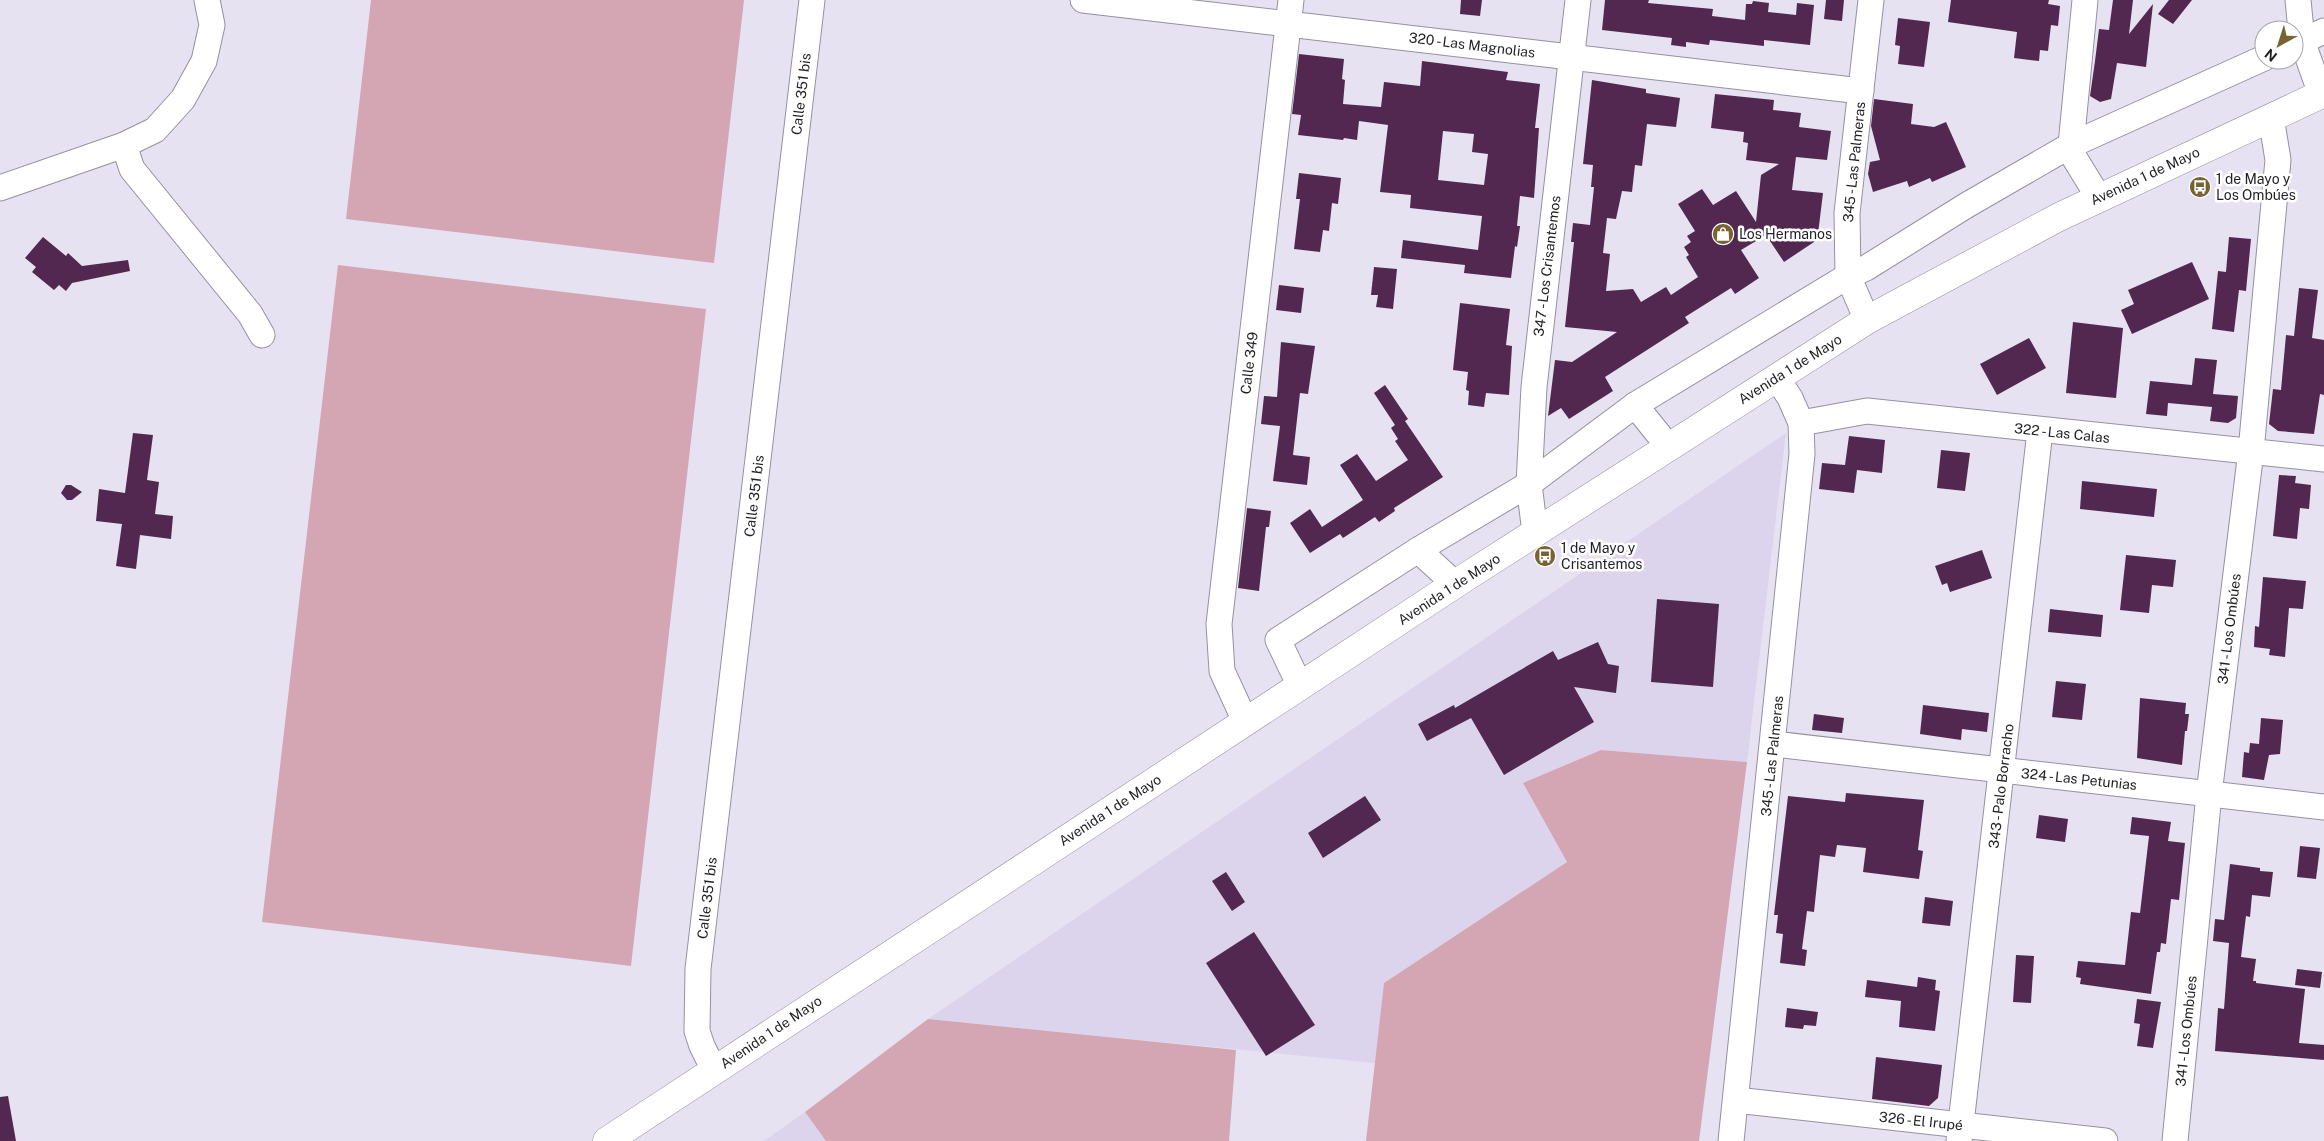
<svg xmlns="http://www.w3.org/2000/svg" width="2324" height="1141" font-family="'Public Sans',sans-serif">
	<rect width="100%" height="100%" fill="#e7e2f2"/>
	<g fill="#dcd4ec">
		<polygon points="1786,433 1747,762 1601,750 1523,783 1567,862 1384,983 1375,1063 928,1019"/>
		<polygon points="805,1112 826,1141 764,1141"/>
	</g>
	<g fill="#d4a6b4">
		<polygon points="371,0 744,0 714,263 346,219"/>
		<polygon points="338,265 706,309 631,966 262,922"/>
		<polygon points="1601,750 1747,762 1699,1141 1366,1141 1384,983 1567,862 1523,783"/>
		<polygon points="928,1019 1236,1050 1229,1141 826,1141 805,1112"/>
	</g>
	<g fill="#522850" fill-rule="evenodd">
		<polygon points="1461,0 1482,0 1480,16 1460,14"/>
		<polygon points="1605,0 1649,0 1648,3 1713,9 1712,16 1745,20 1746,4 1752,4 1753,1 1769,3 1768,12 1796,15 1797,3 1814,5 1810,45 1764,40 1764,46 1710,40 1709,45 1686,42 1686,47 1671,45 1672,38 1602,30"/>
		<polygon points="1826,0 1844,0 1842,21 1824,19"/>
		<polygon points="1951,0 2049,0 2048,4 2060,6 2058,26 2051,25 2048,51 2040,50 2039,61 2014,58 2017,32 1948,22"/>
		<polygon points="2113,0 2133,0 2129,34 2153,4 2146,67 2117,63 2111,99 2100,102 2090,96 2095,61 2099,29 2109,30"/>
		<polygon points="2169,0 2192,0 2173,24 2158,14"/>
		<polygon points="1898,18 1930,22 1924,67 1898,64 1900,46 1895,45"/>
		<path d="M1299 54 1344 59 1342 79 1345 80 1343 104 1381 107 1384 82 1420 86 1422 61 1508 72 1506 80 1540 84 1535 128H1539L1534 198 1520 196 1517 226H1520L1517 247 1515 246 1511 278 1464 273 1465 265 1401 258 1403 240 1478 250 1482 216 1410 208 1411 195 1380 192 1388 125 1359 121 1357 140 1344 138 1343 140 1298 135 1301 115 1292 114ZM1443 131 1474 134 1472 152 1488 154 1484 185 1438 180Z"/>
		<polygon points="1592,80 1646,89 1646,93 1680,98 1676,127 1647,124 1642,166 1635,165 1632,192 1622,191 1616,219 1607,218 1603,253 1610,254 1606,291 1633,289 1641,302 1666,287 1671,295 1698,277 1686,257 1689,255 1684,247 1691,242 1687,236 1695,231 1678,204 1702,189 1713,205 1736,191 1756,222 1761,175 1779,164 1746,160 1748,143 1743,142 1744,132 1711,128 1715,94 1774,100 1773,110 1801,113 1799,127 1831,131 1827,160 1796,157 1792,190 1823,193 1818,234 1814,242 1784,262 1766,235 1741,250 1759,278 1735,294 1731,288 1685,317 1689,323 1605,377 1613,391 1569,419 1561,408 1548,416 1555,360 1572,362 1617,332 1565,327 1574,242 1571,242 1573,223 1590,225 1594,187 1591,187 1593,165 1583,164"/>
		<polygon points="1874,99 1913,104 1911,124 1934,127 1946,122 1966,167 1932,182 1930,178 1909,187 1907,181 1873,192 1868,174 1870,162 1880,160 1871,126"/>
		<polygon points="1299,173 1341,178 1338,204 1332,203 1329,231 1323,230 1320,252 1294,249 1300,199 1296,199"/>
		<polygon points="43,237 66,256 68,253 82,266 128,260 130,271 72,283 66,291 59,285 54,290 32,272 36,267 25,258"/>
		<polygon points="2229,237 2251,239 2246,291 2239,290 2234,332 2212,329 2218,271 2226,272"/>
		<polygon points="2192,262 2209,299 2132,334 2121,310 2134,304 2128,290"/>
		<polygon points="1374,267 1397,269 1393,309 1376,307 1378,295 1371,295"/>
		<polygon points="1279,285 1304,288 1301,313 1276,310"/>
		<polygon points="2299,288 2318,290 2312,338 2324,340 2324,395 2320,394 2314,434 2278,431 2269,424 2273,389 2281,390 2286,335 2294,336"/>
		<polygon points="1460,303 1510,309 1506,345 1512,346 1509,395 1486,393 1484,407 1468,405 1469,391 1466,390 1468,372 1453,370"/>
		<polygon points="2073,322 2123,328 2116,398 2066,393"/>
		<polygon points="2029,338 2046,368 1997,395 1980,364"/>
		<polygon points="1281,342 1315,346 1308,394 1300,393 1293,455 1310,457 1307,485 1273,481 1280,426 1261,424 1264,396 1277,397"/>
		<polygon points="2195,358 2217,360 2213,394 2238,396 2236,418 2228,423 2210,421 2212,407 2168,403 2167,416 2146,414 2150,381 2192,385"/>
		<polygon points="1385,385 1408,419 1405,421 1443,477 1394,508 1395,511 1379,522 1375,517 1343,538 1340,534 1310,553 1290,523 1310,509 1322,527 1363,500 1340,465 1357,454 1376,481 1408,460 1395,441 1398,439 1391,428 1395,425 1374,393"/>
		<polygon points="133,433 153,435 147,480 159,482 155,514 173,516 171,539 140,535 136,569 116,566 122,524 96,521 99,489 125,493"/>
		<polygon points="1849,436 1885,440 1882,473 1857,470 1854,493 1819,489 1822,463 1845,465"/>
		<polygon points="1941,450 1970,453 1965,491 1937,488"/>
		<polygon points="2279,475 2296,476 2295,483 2311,485 2309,509 2300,508 2297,539 2273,536"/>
		<polygon points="2082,481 2157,489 2154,517 2080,509"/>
		<polygon points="66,485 71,485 82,492 72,500 67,500 61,493"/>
		<polygon points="1247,508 1271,511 1269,527 1266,527 1259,591 1238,588"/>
		<polygon points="1982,550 1992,578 1950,592 1947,583 1942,585 1935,566"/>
		<polygon points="2126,555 2176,560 2173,587 2152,585 2149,613 2120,610"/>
		<polygon points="2263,577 2306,581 2303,609 2289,608 2285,657 2269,655 2270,649 2254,647 2255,626 2259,627"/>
		<polygon points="1657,599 1719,604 1713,687 1651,682"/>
		<polygon points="2050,609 2103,615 2101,637 2048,632"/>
		<polygon points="1598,642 1608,664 1619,666 1616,693 1574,687 1594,722 1504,775 1471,718 1427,741 1418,724 1454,705 1455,708 1553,651 1558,660"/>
		<polygon points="2056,681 2086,684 2082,720 2052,717"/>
		<polygon points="2140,698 2186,703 2185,714 2189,714 2187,731 2185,731 2182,765 2137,758"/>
		<polygon points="1923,705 1989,713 1987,732 1962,729 1961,740 1920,734"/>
		<polygon points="1814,714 1844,718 1842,733 1812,730"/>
		<polygon points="2261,718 2283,720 2280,754 2269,755 2264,780 2242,777 2244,752 2249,753 2250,743 2259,744"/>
		<polygon points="1846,793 1924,800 1918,850 1923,851 1919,879 1863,872 1866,848 1837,845 1835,857 1820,855 1814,912 1807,911 1802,949 1807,950 1805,966 1780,963 1783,934 1776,933 1778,915 1774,915 1788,796 1845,802"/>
		<polygon points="1365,796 1381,820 1323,858 1308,833"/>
		<polygon points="2039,815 2068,819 2065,842 2036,838"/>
		<polygon points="2132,817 2171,822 2168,841 2185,843 2179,900 2171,899 2166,944 2161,943 2160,952 2157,952 2151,994 2080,984 2081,978 2076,977 2078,961 2125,965 2131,912 2140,913 2149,836 2130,834"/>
		<polygon points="2300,846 2320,848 2316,879 2297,877"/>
		<polygon points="2230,864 2260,868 2260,871 2273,872 2270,897 2252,895 2250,917 2246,916 2241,957 2256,959 2253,981 2256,981 2256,983 2305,989 2299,1043 2324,1045 2324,1060 2215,1051 2218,1008 2224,1009 2229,943 2213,941 2215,919 2224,920"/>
		<polygon points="1226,872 1245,902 1232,911 1212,881"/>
		<polygon points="1925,897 1953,901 1950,926 1922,923"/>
		<polygon points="1254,932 1315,1025 1266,1056 1206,963"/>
		<polygon points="2016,955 2034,956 2031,1003 2013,1002"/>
		<polygon points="2297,969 2322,972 2320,988 2295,985"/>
		<polygon points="1918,977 1936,980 1935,990 1940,991 1935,1031 1899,1027 1901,1001 1865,997 1867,980 1917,987"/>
		<polygon points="2137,999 2161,1002 2153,1048 2137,1046 2140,1024 2134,1023"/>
		<polygon points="1787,1008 1818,1012 1816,1026 1804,1025 1803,1029 1785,1027"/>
		<polygon points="1876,1057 1942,1065 1938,1098 1929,1106 1872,1099"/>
		<polygon points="8,1096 16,1141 0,1141 0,1097"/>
	</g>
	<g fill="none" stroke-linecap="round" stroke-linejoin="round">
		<g stroke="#95909f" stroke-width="27">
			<g id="minor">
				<polyline points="1083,0 1861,91"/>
				<polyline points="2085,0 2071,145 2072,154 2099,198"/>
				<polyline points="2298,0 2302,41 2321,94"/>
				<polyline points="2294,45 2324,31"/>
				<polyline points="124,145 132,169 250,314 262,335"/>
				<polyline points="0,188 124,145 155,130 183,99 204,61 212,25 207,0"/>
				<polyline points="1867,320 1848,276 1847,213 1871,0"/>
				<polyline points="1635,405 1668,446"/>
				<polyline points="1801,423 1867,411 2324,459"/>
				<polyline points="1535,533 1529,484 1534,387 1578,0"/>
				<polyline points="1418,550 1455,584"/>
				<polyline points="1300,686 1278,640 1418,550 1529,484 1635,405 1848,276 1866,268 1967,205 2071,145 2264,58"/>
				<polyline points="1245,721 1222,671 1219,624 1291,0"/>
				<polyline points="1774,744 2324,807"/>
				<polyline points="714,1070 702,1046 697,1031 698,969 812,0"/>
				<polyline points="1736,1100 2105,1141"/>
				<polyline points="1731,1141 1802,454 1801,423 1790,398 1777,378"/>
				<polyline points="1959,1141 2040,431"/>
				<polyline points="2175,1141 2209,794 2251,451 2278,160 2271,117"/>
			</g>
		</g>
		<g stroke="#95909f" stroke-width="29">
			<polyline id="major" points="607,1141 1466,577 1867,320 2059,217 2324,93"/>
		</g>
		<use href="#minor" stroke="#fff" stroke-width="25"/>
		<use href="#major" stroke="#fff" stroke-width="28"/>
	</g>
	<defs>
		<g id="bus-disc" transform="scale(1.125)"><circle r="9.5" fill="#796332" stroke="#fff"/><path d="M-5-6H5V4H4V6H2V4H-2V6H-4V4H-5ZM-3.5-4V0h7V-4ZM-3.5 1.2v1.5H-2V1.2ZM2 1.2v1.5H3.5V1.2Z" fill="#fff"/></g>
		<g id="shop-disc" transform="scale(1.125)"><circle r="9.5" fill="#796332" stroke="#fff"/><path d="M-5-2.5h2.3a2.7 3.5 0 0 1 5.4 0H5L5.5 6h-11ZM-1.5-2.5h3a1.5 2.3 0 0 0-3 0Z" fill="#fff"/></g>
	</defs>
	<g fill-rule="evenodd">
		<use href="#bus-disc" x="2200" y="187"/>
		<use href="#shop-disc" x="1723" y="234"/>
		<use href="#bus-disc" x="1545" y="556"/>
	</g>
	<g text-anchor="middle" stroke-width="5" stroke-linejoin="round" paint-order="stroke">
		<g font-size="14" fill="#201f24" stroke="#fff">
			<text transform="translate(1472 45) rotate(7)" y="5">320 - Las Magnolias</text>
			<text transform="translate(801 94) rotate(-83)" y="5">Calle 351 bis</text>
			<text transform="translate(1854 162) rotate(-84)" y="5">345 - Las Palmeras</text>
			<text transform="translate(2145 176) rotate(-25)" y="5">Avenida 1 de Mayo</text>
			<text transform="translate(1547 266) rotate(-83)" y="5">347 - Los Crisantemos</text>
			<text transform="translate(1249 363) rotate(-83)" y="5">Calle 349</text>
			<text transform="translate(1790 369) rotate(-32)" y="5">Avenida 1 de Mayo</text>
			<text transform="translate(2062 433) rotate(6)" y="5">322 - Las Calas</text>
			<text transform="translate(754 496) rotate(-83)" y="5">Calle 351 bis</text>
			<text transform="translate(1449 589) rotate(-33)" y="5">Avenida 1 de Mayo</text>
			<text transform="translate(2229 629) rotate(-83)" y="5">341 - Los Ombúes</text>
			<text transform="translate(1772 756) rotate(-84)" y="5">345 - Las Palmeras</text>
			<text transform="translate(2079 779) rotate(6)" y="5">324 - Las Petunias</text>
			<text transform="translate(2001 786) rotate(-83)" y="5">343 - Palo Borracho</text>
			<text transform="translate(1110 810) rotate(-33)" y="5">Avenida 1 de Mayo</text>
			<text transform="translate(707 898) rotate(-83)" y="5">Calle 351 bis</text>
			<text transform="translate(2186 1031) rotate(-84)" y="5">341 - Los Ombúes</text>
			<text transform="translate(771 1032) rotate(-34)" y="5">Avenida 1 de Mayo</text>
			<text transform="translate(1921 1121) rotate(6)" y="5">326 - El Irupé</text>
		</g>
		<g font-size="14" fill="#201f24" stroke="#fff" text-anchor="start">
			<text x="2216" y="184">1 de Mayo y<tspan x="2216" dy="16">Los Ombúes</tspan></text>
			<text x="1739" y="239">Los Hermanos</text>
			<text x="1561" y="553">1 de Mayo y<tspan x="1561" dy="16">Crisantemos</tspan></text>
		</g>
	</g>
	<g transform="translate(2279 45) rotate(219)"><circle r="24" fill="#ffffff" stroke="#a6a5a7"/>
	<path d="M0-4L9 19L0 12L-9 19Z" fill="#796332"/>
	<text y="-8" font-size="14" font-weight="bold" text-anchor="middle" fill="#201f24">N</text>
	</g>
</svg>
